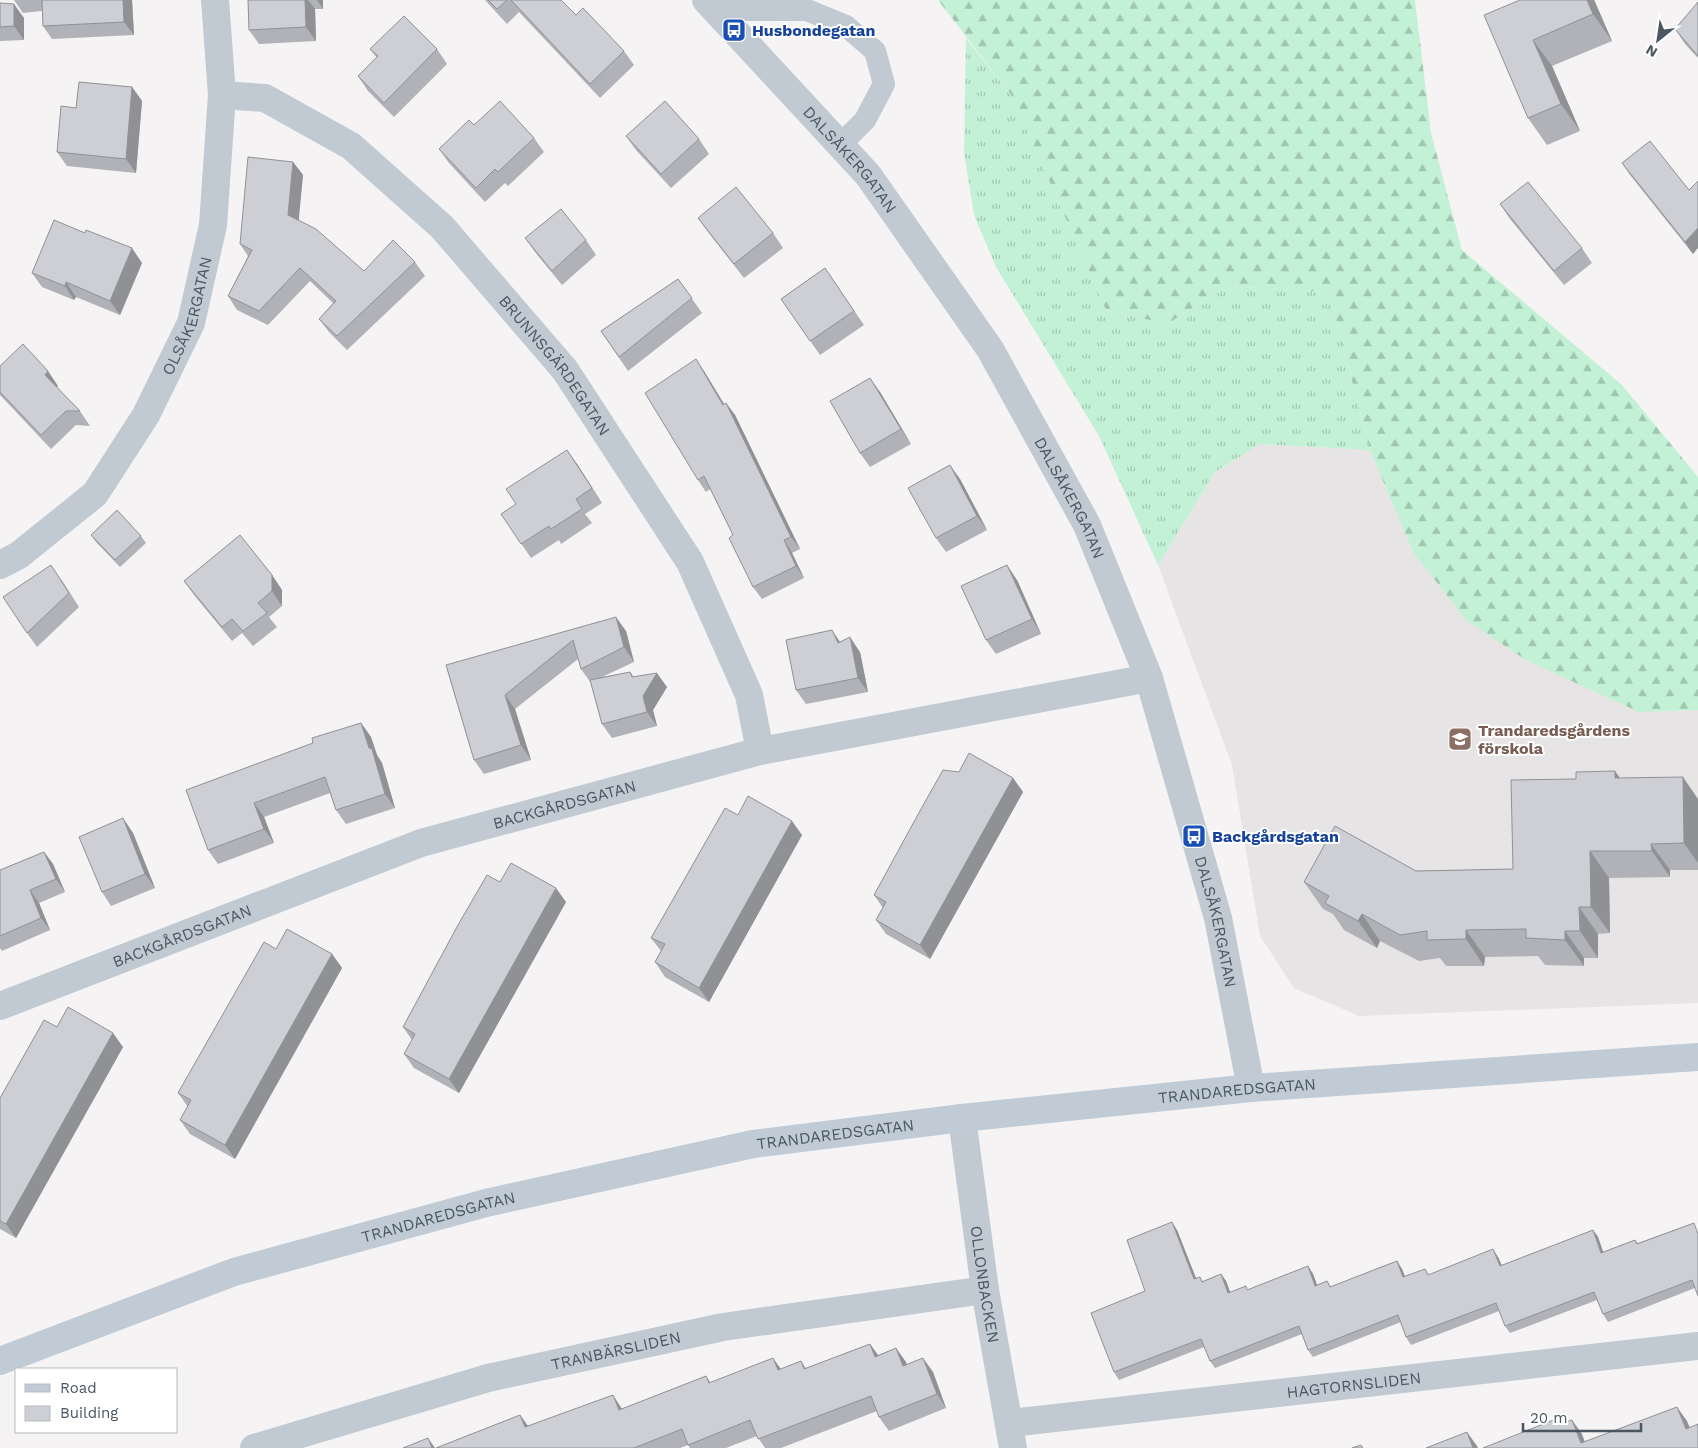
<svg xmlns="http://www.w3.org/2000/svg" width="1698" height="1448" font-family="'Work Sans',sans-serif">
	<defs>
		<pattern id="grass-tufts" width="24" height="20" patternUnits="userSpaceOnUse" patternTransform="scale(1.25)"><rect width="24" height="20" fill="#c3f1d5"/><path d="M3 7l-1-3M5 7V3M7 7l1-3M15 17l-1-3M17 17v-4M19 17l1-3" fill="none" stroke="#a0c6b0"/></pattern>
		<pattern id="forest-firs" width="22" height="20" patternUnits="userSpaceOnUse" patternTransform="scale(1.25)"><rect width="22" height="20" fill="#c3f1d5"/><path d="M5 1l3.5 6h-7zM16 11l3.5 6h-7z" fill="#a0c6b0"/></pattern>
	</defs>
	<rect width="100%" height="100%" fill="#f5f3f3"/>
	<polygon fill="#e6e4e5" points="1260,444 1370,450 1413,552 1639,712 1698,710 1698,1003 1359,1016 1294,988 1260,936 1232,765 1158,565 1215,472"/>
	<polygon fill="url(#grass-tufts)" points="966,38 1012,96 1106,310 1167,324 1228,286 1329,292 1370,450 1260,444 1215,472 1158,565 1099,436 996,267 974,215 964,153"/>
	<polygon fill="url(#forest-firs)" points="938,0 1415,0 1431,133 1462,250 1622,385 1698,477 1698,710 1639,712 1526,660 1466,620 1413,552 1370,450 1329,292 1228,286 1167,324 1106,310 1012,96"/>
	<g fill="none" stroke-linecap="round" stroke-linejoin="round">
		<polyline stroke="#c1cad2" stroke-width="22" points="716,10 807,10 846,26 875,51 884,84 865,120 840,145"/>
		<g stroke="#c1cad2" stroke-width="28">
			<path id="s1" d="M706 0 868 175 990 349 1087 525 1149 678 1218 918 1251 1088"/>
			<path id="s2" d="M222 95 265 98 351 146 442 227 565 370 690 562 749 695 760 751"/>
			<path id="s3" d="M0 565 19 555 95 494 146 415 191 323 213 225 222 95 215 0"/>
			<path id="s4" d="M0 1006 421 843 760 751 1149 678"/>
			<path id="s5" d="M962 1118 985 1290 1013 1448"/>
			<path id="s6" d="M1010 1423 1698 1346"/>
			<path id="s7" d="M254 1448 488 1378 723 1327 985 1290"/>
		</g>
		<path stroke="#c1cbd6" stroke-width="28" id="s8" d="M0 1361 234 1272 486 1203 753 1144 962 1118 1251 1088 1698 1057"/>
	</g>
	<g fill="#b0b2b7">
		<polygon points="14,0 132,0 134,35 52,39 43,26 42,11 23,13"/>
		<polygon points="248,0 323,0 323,9 315,9 316,41 259,44 249,30"/>
		<polygon points="485,0 561,0 576,15 624,51 634,65 600,98 519,12 507,24"/>
		<polygon points="1520,0 1594,0 1612,41 1552,66 1580,131 1547,145 1528,118"/>
		<polygon points="1698,2 1698,58 1685,44 1675,29"/>
		<polygon points="0,3 24,18 24,40 0,41"/>
		<polygon points="370,49 437,49 447,64 394,117 368,91 358,76 377,58"/>
		<polygon points="132,87 142,101 136,173 67,166 57,152 76,108"/>
		<polygon points="474,125 534,138 544,152 508,186 505,183 485,202 449,163 439,149"/>
		<polygon points="626,136 699,139 709,154 671,188 636,150"/>
		<polygon points="1650,141 1693,254 1630,175 1622,163"/>
		<polygon points="293,162 303,175 298,220 364,271 415,262 425,276 347,350 329,332 319,319 333,303 310,281 268,325 237,310 228,296 248,256 240,244"/>
		<polygon points="1500,204 1582,248 1592,263 1564,285 1510,219"/>
		<polygon points="698,218 773,233 783,248 744,278 708,232"/>
		<polygon points="525,238 586,240 596,255 562,285 535,252"/>
		<polygon points="142,263 120,315 76,297 74,300 42,287 32,273"/>
		<polygon points="825,268 864,325 820,355 781,299"/>
		<polygon points="678,279 702,313 628,371 601,331"/>
		<polygon points="0,366 58,386 56,387 80,411 90,426 76,425 51,449 0,395"/>
		<polygon points="704,371 724,405 726,403 735,415 800,549 792,553 804,578 762,599 753,587 733,535 710,489 706,492 698,480"/>
		<polygon points="880,392 911,444 870,467 860,453"/>
		<polygon points="577,464 602,503 585,514 592,523 561,544 559,540 531,558 501,514"/>
		<polygon points="960,479 987,530 946,552 936,538"/>
		<polygon points="91,535 141,536 146,543 120,567 96,542"/>
		<polygon points="272,575 282,590 282,606 269,617 277,627 253,646 242,633 232,641 194,595 184,581"/>
		<polygon points="61,579 79,607 37,647 27,633"/>
		<polygon points="1017,580 1041,634 996,654 986,640"/>
		<polygon points="626,631 634,662 602,677 630,672 634,677 667,687 653,710 657,726 612,738 602,724 591,683 581,669 578,659 515,709 531,760 484,774 474,760 446,665"/>
		<polygon points="860,652 868,692 806,704 796,690"/>
		<polygon points="361,723 371,737 377,755 382,763 395,808 346,824 336,810 330,793 264,817 274,843 218,864 208,850 313,743"/>
		<polygon points="1013,778 1023,792 930,959 886,934 876,920 883,908 874,895"/>
		<polygon points="1620,778 1698,799 1698,870 1670,870 1670,877 1609,878 1610,933 1598,934 1598,958 1584,958 1584,966 1545,965 1538,956 1485,957 1484,966 1446,966 1440,958 1419,961 1380,941 1377,948 1344,930 1333,914 1323,909 1304,882 1416,871 1513,869"/>
		<polygon points="738,815 802,835 709,1002 665,977 655,962 661,951 651,938"/>
		<polygon points="123,819 133,833 155,888 111,906 102,892"/>
		<polygon points="44,852 53,864 65,892 39,903 50,930 2,951 0,948 0,870"/>
		<polygon points="500,882 566,902 459,1093 414,1068 404,1054 412,1040 403,1027"/>
		<polygon points="276,949 332,954 342,968 235,1159 190,1134 180,1120 188,1107 178,1093"/>
		<polygon points="57,1027 123,1047 16,1238 0,1229 0,1098"/>
		<polygon points="1694,1223 1695,1288 1608,1322 1603,1314 1597,1300 1510,1333 1505,1326 1499,1311 1411,1345 1406,1337 1401,1322 1313,1357 1308,1350 1302,1334 1215,1368 1210,1361 1204,1347 1119,1380 1114,1372 1145,1291 1177,1230 1196,1278 1203,1281 1221,1274 1226,1281 1230,1292 1248,1290 1308,1266 1313,1274 1317,1285 1327,1281 1331,1287 1397,1261 1402,1269 1405,1277 1425,1269 1429,1275 1498,1257 1502,1266 1593,1230 1598,1237 1603,1252 1635,1240 1638,1243"/>
		<polygon points="870,1344 878,1355 896,1348 907,1365 933,1372 946,1408 889,1431 879,1417 877,1411 781,1448 765,1448 757,1436 726,1448 690,1448 688,1445 680,1448 436,1448 520,1415 528,1426 623,1409 706,1376 711,1383 781,1369 801,1361 806,1368"/>
	</g>
	<g fill="#909195">
		<polygon points="123,0 132,0 134,35 124,22"/>
		<polygon points="305,0 308,0 315,9 316,41 306,27"/>
		<polygon points="317,0 323,0 323,9"/>
		<polygon points="1587,0 1594,0 1595,2 1612,41 1593,14"/>
		<polygon points="14,4 24,18 24,40 14,26"/>
		<polygon points="1533,40 1552,66 1580,131 1561,104"/>
		<polygon points="132,87 142,101 136,173 126,159"/>
		<polygon points="293,162 303,175 298,228 288,215"/>
		<polygon points="1698,228 1698,248 1693,254 1685,242"/>
		<polygon points="132,248 142,263 120,315 110,301"/>
		<polygon points="66,282 76,297 74,300 65,286"/>
		<polygon points="696,359 704,371 732,417 723,405"/>
		<polygon points="48,371 58,386 55,389 45,375"/>
		<polygon points="870,378 880,392 911,444 901,429"/>
		<polygon points="726,403 735,415 800,549 791,537"/>
		<polygon points="567,450 577,464 602,503 592,488"/>
		<polygon points="950,465 960,479 987,530 977,516"/>
		<polygon points="784,540 792,553 804,578 796,566"/>
		<polygon points="1007,565 1017,580 1041,634 1032,619"/>
		<polygon points="272,575 282,590 282,606 272,591"/>
		<polygon points="616,617 626,631 634,662 624,647"/>
		<polygon points="832,630 842,645 838,643"/>
		<polygon points="850,637 860,652 868,692 858,678"/>
		<polygon points="657,673 667,687 653,710 657,726 647,712 643,696"/>
		<polygon points="505,695 515,709 531,760 521,745"/>
		<polygon points="361,723 371,737 377,755 382,763 395,808 385,794"/>
		<polygon points="1615,771 1634,798 1615,778"/>
		<polygon points="1683,777 1698,799 1698,863 1684,843"/>
		<polygon points="1013,778 1023,792 930,959 920,945"/>
		<polygon points="254,803 264,817 274,843 264,829"/>
		<polygon points="123,818 133,833 155,888 145,874"/>
		<polygon points="792,821 802,835 709,1002 699,988"/>
		<polygon points="1651,844 1670,870 1670,877 1652,851"/>
		<polygon points="1590,851 1609,878 1610,933 1591,907"/>
		<polygon points="44,852 53,864 65,892 56,879"/>
		<polygon points="556,888 566,902 459,1093 449,1079"/>
		<polygon points="30,890 39,903 50,930 41,918"/>
		<polygon points="1579,907 1598,934 1598,958 1580,931"/>
		<polygon points="1362,914 1380,941 1377,948 1358,921"/>
		<polygon points="1466,930 1485,957 1484,966 1466,939"/>
		<polygon points="1565,931 1584,958 1584,966 1565,940"/>
		<polygon points="332,954 342,968 235,1159 225,1145"/>
		<polygon points="113,1033 123,1047 16,1238 6,1224"/>
		<polygon points="1172,1222 1177,1230 1199,1286 1194,1279"/>
		<polygon points="1593,1230 1598,1237 1606,1260 1601,1253"/>
		<polygon points="1493,1249 1498,1257 1505,1273 1500,1266"/>
		<polygon points="1397,1261 1402,1269 1408,1284 1403,1277"/>
		<polygon points="1308,1266 1313,1274 1320,1293 1315,1286"/>
		<polygon points="1221,1274 1226,1281 1233,1300 1228,1293"/>
		<polygon points="870,1344 880,1358 875,1357"/>
		<polygon points="896,1348 906,1362 913,1380 903,1366"/>
		<polygon points="773,1358 783,1372 778,1370"/>
		<polygon points="923,1358 933,1372 946,1408 937,1394"/>
		<polygon points="613,1395 622,1409 629,1424 619,1410"/>
		<polygon points="1677,1407 1687,1421 1696,1443 1686,1429"/>
		<polygon points="520,1415 530,1429 525,1427"/>
		<polygon points="1572,1420 1582,1434 1587,1448 1581,1443"/>
		<polygon points="1467,1432 1477,1446 1478,1448 1473,1448"/>
		<polygon points="428,1438 435,1448 432,1448"/>
	</g>
	<g fill="#cdcfd5" stroke="#909195">
		<polygon points="42,0 123,0 124,22 43,26"/>
		<polygon points="248,0 305,0 306,27 249,30"/>
		<polygon points="488,0 507,0 497,9"/>
		<polygon points="511,0 561,0 576,15 583,8 624,51 590,84"/>
		<polygon points="1520,0 1587,0 1593,14 1533,40 1561,104 1528,118 1484,15"/>
		<polygon points="1698,2 1698,56 1675,29"/>
		<polygon points="0,3 14,4 14,26 0,27"/>
		<polygon points="404,16 437,49 384,103 358,76 378,56 370,49"/>
		<polygon points="79,82 132,87 126,159 57,152 61,106 76,108"/>
		<polygon points="500,101 534,138 498,172 495,169 476,188 439,149 469,120 474,125"/>
		<polygon points="665,101 699,139 661,174 626,136"/>
		<polygon points="1650,141 1689,190 1698,181 1698,228 1685,242 1622,163"/>
		<polygon points="248,157 293,162 288,215 316,229 364,271 393,240 415,262 337,336 319,319 336,301 300,268 259,311 228,296 252,250 240,244"/>
		<polygon points="1528,182 1582,248 1554,271 1500,204"/>
		<polygon points="736,187 773,233 734,264 698,218"/>
		<polygon points="561,209 586,240 552,271 525,238"/>
		<polygon points="54,220 85,233 86,230 132,248 110,301 66,282 65,286 32,273"/>
		<polygon points="825,268 854,311 810,341 781,299"/>
		<polygon points="678,279 692,298 619,357 601,331"/>
		<polygon points="23,344 48,371 45,375 80,411 66,411 41,435 0,392 0,366"/>
		<polygon points="696,359 723,405 726,403 791,537 784,540 796,566 753,587 729,538 733,535 704,476 698,480 645,393"/>
		<polygon points="870,378 901,429 860,453 830,401"/>
		<polygon points="567,450 592,488 576,499 582,509 551,529 549,526 521,544 501,514 516,504 506,489"/>
		<polygon points="950,465 977,516 936,538 908,488"/>
		<polygon points="117,510 141,536 115,560 91,535"/>
		<polygon points="240,535 272,575 272,591 258,603 267,613 243,631 232,619 222,627 184,581"/>
		<polygon points="51,565 69,593 27,633 3,597"/>
		<polygon points="1007,565 1032,619 986,640 961,586"/>
		<polygon points="616,617 624,647 581,669 573,640 505,695 521,745 474,760 446,665"/>
		<polygon points="832,630 838,643 850,637 858,678 796,690 786,640"/>
		<polygon points="630,672 632,677 657,673 643,696 647,712 602,724 590,680"/>
		<polygon points="361,723 369,748 372,749 385,794 336,810 325,777 254,803 264,829 208,850 186,790 313,743 312,738"/>
		<polygon points="969,753 1013,778 920,945 876,920 886,902 874,895 921,809 943,770 959,772"/>
		<polygon points="1615,771 1615,778 1683,777 1684,843 1651,844 1652,851 1590,851 1591,907 1579,907 1580,931 1565,931 1565,940 1526,938 1526,929 1466,930 1466,939 1427,940 1427,931 1400,935 1362,914 1358,921 1325,903 1329,896 1304,882 1335,826 1416,871 1513,869 1511,780 1576,779 1576,772"/>
		<polygon points="748,796 792,821 699,988 655,962 665,944 651,938 725,808 738,815"/>
		<polygon points="123,818 145,874 102,892 79,837"/>
		<polygon points="44,852 56,879 30,890 41,918 0,936 0,870"/>
		<polygon points="511,863 556,888 449,1079 404,1054 415,1034 403,1027 458,925 487,875 500,882"/>
		<polygon points="287,929 332,954 225,1145 180,1120 191,1100 178,1093 264,942 276,949"/>
		<polygon points="68,1007 113,1033 6,1224 0,1221 0,1098 44,1020 57,1027"/>
		<polygon points="1172,1222 1194,1279 1200,1277 1202,1282 1221,1274 1228,1293 1246,1286 1247,1290 1308,1266 1315,1286 1327,1281 1330,1287 1397,1261 1403,1277 1425,1269 1428,1275 1493,1249 1500,1266 1593,1230 1601,1253 1635,1240 1637,1244 1694,1223 1698,1234 1698,1296 1692,1280 1603,1314 1594,1292 1505,1326 1496,1303 1406,1337 1398,1315 1308,1350 1299,1326 1210,1361 1201,1339 1114,1372 1091,1313 1145,1291 1127,1240"/>
		<polygon points="870,1344 875,1357 896,1348 903,1366 923,1358 937,1394 879,1417 871,1396 758,1439 750,1420 688,1445 682,1429 634,1448 436,1448 520,1415 525,1427 613,1395 619,1410 706,1376 709,1383 773,1358 778,1370 801,1361 804,1369"/>
		<polygon points="1677,1407 1686,1429 1698,1424 1698,1448 1483,1448 1556,1419 1558,1425 1572,1420 1581,1443"/>
		<polygon points="1467,1432 1473,1448 1426,1448"/>
		<polygon points="428,1438 432,1448 403,1448"/>
		<polygon points="1361,1445 1363,1448 1352,1448"/>
	</g>
	<defs>
		<g id="bus-square" transform="scale(1.25)"><rect x="-9" y="-9" width="18" height="18" rx="4" fill="#1a4fb4" stroke="#fff"/><path d="M-5-6H5V4H4V6H2V4H-2V6H-4V4H-5ZM-3.5-4V0h7V-4ZM-3.5 1.2v1.5H-2V1.2ZM2 1.2v1.5H3.5V1.2Z" fill="#fff"/></g>
		<g id="school-square" transform="scale(1.25)"><rect x="-9" y="-9" width="18" height="18" rx="4" fill="#8d6e63" stroke="#fff"/><path d="M0-5L7-2L0 1L-7-2ZM-4 1L0 2.5L4 1V4Q0 6-4 4Z" fill="#fff"/></g>
	</defs>
	<g fill-rule="evenodd">
		<use href="#bus-square" x="734" y="30"/>
		<use href="#school-square" x="1460" y="739"/>
		<use href="#bus-square" x="1194" y="836"/>
	</g>
	<g text-anchor="middle" stroke-width="4" stroke-linejoin="round" paint-order="stroke">
		<g font-size="16" font-weight="bold" fill="#164399" stroke="#fff" text-anchor="start">
			<text x="752" y="36">Husbondegatan</text>
			<text x="1212" y="842">Backgårdsgatan</text>
		</g>
		<g font-size="16" fill="#4a5661" stroke="#fff">
			<text dy="6" stroke="none"><textPath href="#s1" startOffset="215">DALSÅKERGATAN</textPath></text>
			<text dy="6" stroke="none"><textPath href="#s3" startOffset="321">OLSÅKERGATAN</textPath></text>
			<text dy="6" stroke="none"><textPath href="#s2" startOffset="442">BRUNNSGÄRDEGATAN</textPath></text>
			<text dy="6" stroke="none"><textPath href="#s1" startOffset="620">DALSÅKERGATAN</textPath></text>
			<text dy="6" stroke="none"><textPath href="#s4" startOffset="600">BACKGÅRDSGATAN</textPath></text>
			<text dy="6" stroke="none"><textPath href="#s1" startOffset="1070">DALSÅKERGATAN</textPath></text>
			<text dy="6" stroke="none"><textPath href="#s4" startOffset="195">BACKGÅRDSGATAN</textPath></text>
			<text dy="6" stroke="none"><textPath href="#s8" startOffset="1272">TRANDAREDSGATAN</textPath></text>
			<text dy="6" stroke="none"><textPath href="#s8" startOffset="868">TRANDAREDSGATAN</textPath></text>
			<text dy="6" stroke="none"><textPath href="#s8" startOffset="462">TRANDAREDSGATAN</textPath></text>
			<text dy="6" stroke="none"><textPath href="#s5" startOffset="168">OLLONBACKEN</textPath></text>
			<text dy="6" stroke="none"><textPath href="#s7" startOffset="375">TRANBÄRSLIDEN</textPath></text>
			<text dy="6" stroke="none"><textPath href="#s6" startOffset="346">HAGTORNSLIDEN</textPath></text>
		</g>
		<g font-size="16" font-weight="bold" fill="#785e54" stroke="#fff" text-anchor="start">
			<text x="1478" y="736">Trandaredsgårdens<tspan x="1478" dy="18">förskola</tspan></text>
		</g>
	</g>
	<rect x="15" y="1368" width="162" height="65" fill="#ffffff" stroke="#b7bbc0"/>
	<rect x="25" y="1384" width="25" height="8" fill="#c1cbd6" stroke="#b7bbc0"/>
	<text x="60" y="1393" font-size="15" fill="#4a5661">Road</text>
	<rect x="25" y="1406" width="25" height="15" fill="#cdcfd5" stroke="#b7bbc0"/>
	<text x="60" y="1418" font-size="15" fill="#4a5661">Building</text>
	<g transform="translate(1658 40) rotate(210)" stroke="#ffffff" stroke-width="4" paint-order="stroke">
	<path d="M0-4L9 19L0 12L-9 19Z" fill="#4a5661"/>
	<text y="-8" font-size="14" font-weight="bold" text-anchor="middle" fill="#4a5661">N</text>
	</g>
	<path d="M1523 1423v8h118v-8" fill="none" stroke="#4a5661" stroke-width="2.5"/>
	<text x="1530" y="1423" font-size="15" fill="#4a5661" stroke="#ffffff" stroke-width="4" paint-order="stroke">20 m</text>
</svg>
